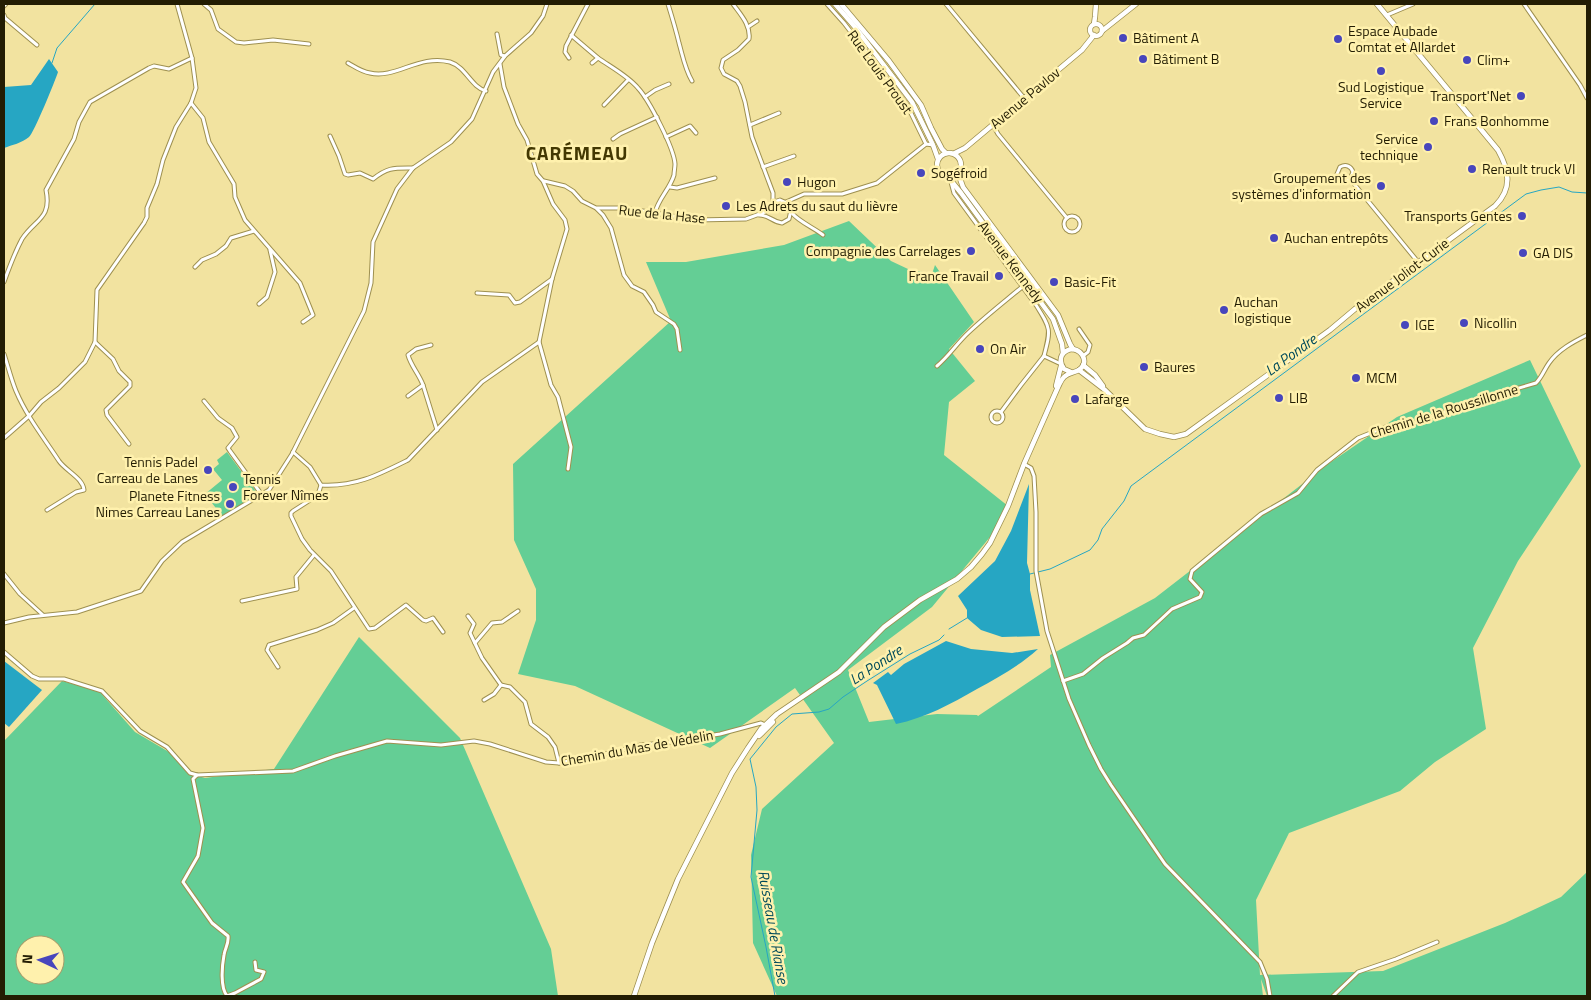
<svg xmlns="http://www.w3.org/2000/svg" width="1591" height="1000" font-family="'Titillium Web',sans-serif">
	<rect width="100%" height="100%" fill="#f2e3a0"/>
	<g fill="#64ce95" fill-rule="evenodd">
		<polygon points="849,221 891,261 908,269 932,274 935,265 974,322 949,349 975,381 949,402 944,455 1008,506 990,537 932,607 848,670 869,722 937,714 977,715 978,716 1051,667 1050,655 1155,598 1328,464 1397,417 1530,360 1581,466 1518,561 1473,648 1486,729 1435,762 1400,791 1289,833 1256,900 1260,975 1383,971 1505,923 1561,897 1587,872 1587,996 1267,996 1261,979 1263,996 777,996 753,943 751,855 762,809 834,743 795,688 710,748 575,686 518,674 536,620 536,589 514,540 513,464 671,321 646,262 686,262 784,245"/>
		<polygon points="227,452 258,494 222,516 205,494 222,480 213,469 219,464 217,460"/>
		<path d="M359 637 460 738 551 949 558 996H4V741L62 681 99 691 135 732 169 752 188 773 205 778 274 769ZM25 945H55V975H25Z"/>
	</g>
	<g fill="#26a6c3">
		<path d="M49 59 58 72C55 81 34 133 29 137 22 143 12 145 4 148V87L31 85Z"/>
		<polygon points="1029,484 1027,563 1030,574 1030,590 1040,636 1002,637 981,630 967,618 967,610 958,596 995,561 1011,531"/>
		<path d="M946 641 971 649 1012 653 1038 649C1019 666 999 677 977 689 951 704 925 718 896 724L877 685 873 683 888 672 891 675 904 664Z"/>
		<polygon points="4,661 42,690 9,727 4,723"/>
	</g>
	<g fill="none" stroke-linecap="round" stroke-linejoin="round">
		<g stroke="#26a6c3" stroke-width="1">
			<polyline points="52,63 57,48 95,4"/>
			<polyline points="1030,574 1050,569 1090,550 1098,540 1102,529 1124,501 1131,486 1526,194 1541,190 1559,187 1572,192 1587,193"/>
			<polyline points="949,629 967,618"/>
			<polyline points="775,996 766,947 751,877 757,810 756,787 750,759 776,727 792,714 819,712 829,709 843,697 867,681 910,654 939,640 944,635"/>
		</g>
		<g stroke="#9e9050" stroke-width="5">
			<g id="street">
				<polyline points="204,4 211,10 218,29 236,42 244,43 273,40 309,44"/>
				<path d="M668 4C672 17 676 30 679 43 683 57 685 69 692 81"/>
				<path d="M733 4C740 14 751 25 749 39L738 50 723 60 721 68 724 74 737 81 740 86 745 102 752 137 773 193V203"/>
				<polyline points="827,4 844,23 907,105 926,144"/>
				<polyline points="946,4 1024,98"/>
				<polyline points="1524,4 1580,85 1587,98"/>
				<polyline points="4,6 6,4"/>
				<polyline points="4,15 5,18 37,45"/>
				<polyline points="1387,15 1413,4"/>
				<polyline points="748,27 757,21"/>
				<polyline points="497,34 501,55 505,56"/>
				<polyline points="571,35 598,58"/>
				<polyline points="569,58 565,52 566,46 588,4"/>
				<path d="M348 63C355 67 362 72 370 73 396 79 419 54 450 62 466 67 471 87 486 91"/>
				<path d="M592 63 598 58C611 67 628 76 638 88 649 100 674 148 675 164 675 167 674 172 674 175 670 189 658 199 655 213"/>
				<polyline points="645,97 655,90 669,84"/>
				<polyline points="191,103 203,118 209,142 234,184 235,197 245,220 300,283 313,315 303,322"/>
				<polyline points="604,105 628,80"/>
				<polyline points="750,125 779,113"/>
				<polyline points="993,125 998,134 1067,218"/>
				<path d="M330 136 339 156 345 174 348 175 360 173 373 179C388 167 394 168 413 168"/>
				<polyline points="666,137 690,126 696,133"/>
				<polyline points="613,139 620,134 657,117"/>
				<polyline points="763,167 794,156"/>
				<path d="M1350 179 1345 181 1340 179 1337 174 1340 167C1346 164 1351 166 1353 172L1350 179 1418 262"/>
				<path d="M544 181 565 186 573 191 582 201 596 208H625L696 220 746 219 765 212 774 202 780 200 789 204 791 210 789 219 782 223C772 222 770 215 759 215"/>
				<path d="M951 182 954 193 1036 305C1051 329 1051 329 1044 356"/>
				<polyline points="670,187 677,188 715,178"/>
				<polyline points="786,202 804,194 842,194 877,183 926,144 933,145"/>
				<polyline points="597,209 603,215 611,228 624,275 632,286 644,292 653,305 656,312 674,324 677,329 680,350"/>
				<path d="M792 213C798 221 814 228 823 235"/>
				<circle cx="1072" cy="224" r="8"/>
				<polyline points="195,267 202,260 216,254 226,246 231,238 254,231"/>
				<path d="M4 282C9 268 15 252 22 239 35 219 52 219 46 190L74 139 79 122 90 102 149 68 154 66 169 69 192 58"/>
				<polyline points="477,293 509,295 515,303 520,302 552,279"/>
				<polyline points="259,304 267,297 275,272 270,250"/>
				<polyline points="1079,329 1090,345 1088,352 1083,356"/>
				<polyline points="95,342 113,359 119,371 130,382 130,386 106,410 107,415 129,444"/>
				<polyline points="539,342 551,385 558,397 571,447 568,469"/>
				<path d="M4 354C8 366 11 379 16 391 27 417 44 438 59 461 66 471 83 478 84 490L76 492 47 510"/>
				<path d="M937 366C949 356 957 343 969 332 986 316 1004 302 1022 287"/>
				<path d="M423 385C419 374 411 366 408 355L416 349 431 345"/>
				<polyline points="408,396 423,385 437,430"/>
				<polyline points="204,401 218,418 232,428 237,437 228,448 230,451 262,495"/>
				<circle cx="997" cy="417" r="6"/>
				<polyline points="1001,412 1021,385 1044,356 1061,364"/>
				<polyline points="4,438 29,416 41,402 59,388 85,362 95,342 97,290 144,223 147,217 147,208 157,184 163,160 176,127 191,103 196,88 192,58 177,4"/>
				<path d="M293 452 310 467 321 485C355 487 378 475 408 460L482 382 539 342 552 279 567 229 565 220 553 204 543 181 537 174 527 140 518 124 504 87 500 64"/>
				<polyline points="1024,464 1031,468 1034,476 1036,512 1036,571 1047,631 1069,699 1089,745 1101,769 1111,785 1165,864 1260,962 1267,979 1270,996"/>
				<polyline points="321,485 318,495 293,511 291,513 291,516 302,539 310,550 331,571 369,629 375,628 406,605 423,620 426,621 433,618 443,632"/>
				<polyline points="4,574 20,594 43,615"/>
				<polyline points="242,601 297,589 296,577 314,555"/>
				<polyline points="468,616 474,624 470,633 482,658 501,685 510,687 525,702 531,724 548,737 555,747 559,763"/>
				<polyline points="4,623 29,617 77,612 141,591 162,561 182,542 269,490 292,454 364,311 371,283 373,242 397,189 413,168 451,142 472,119 493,72 505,56 531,33 543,16 547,4"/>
				<polyline points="475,643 492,623 502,622 518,611"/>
				<polyline points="4,652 32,676 39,679 64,679 102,691 140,731 167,747 190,773 197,775 293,771 335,756 387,741 441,745 474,741 490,744 546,762 559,763 610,753 641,745 664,743 720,734 761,723 765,725"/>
				<polyline points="278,667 267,650 269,645 317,630 333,623 354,608"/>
				<path d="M1063 681 1083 674 1103 658 1127 643 1133 638 1144 635 1172 609 1200 597 1202 592 1190 579 1192 571 1261 514 1298 493 1317 470 1358 438 1388 426 1409 425 1475 401 1536 383C1542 377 1544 370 1549 363 1558 350 1573 342 1587 335"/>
				<polyline points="484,700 494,694 501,685"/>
				<path d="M197 775 193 779 203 828 198 856 183 882 212 923 228 936C229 944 225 948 224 955 222 966 220 987 227 996L235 993 261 979 264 972 256 970 255 962"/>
				<polyline points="1333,996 1358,972 1396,959 1437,942"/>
			</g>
		</g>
		<g stroke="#9e9050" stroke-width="6">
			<g id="secondary">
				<polyline points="835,4 855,27 912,102 933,145 938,159"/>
				<polyline points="841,4 889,61 921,105 931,128 942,149 946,153"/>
				<polyline points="1094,24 1095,17 1096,4"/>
				<circle cx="1096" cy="30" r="6"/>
				<polyline points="1102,31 1136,4"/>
				<circle cx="949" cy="165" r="12"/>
				<polyline points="955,153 965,148 1082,50 1094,35"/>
				<polyline points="958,173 963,187 1058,315 1070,344 1073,349"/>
				<polyline points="948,177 961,193 1053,319 1062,344 1063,353"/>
				<polyline points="1083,365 1095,375 1103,386"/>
				<path d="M1079 370 1105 390 1145 429 1160 434 1174 437 1186 434 1330 330 1355 309 1495 206C1513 188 1509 170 1498 150L1377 4"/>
				<polyline points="1056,386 1061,366"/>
				<polyline points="759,736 773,722"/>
				<path d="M634 996 652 943 678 879 732 773 748 748 761 729 777 714 839 672 884 627 920 600 957 579 971 567 982 554 990 543 1008 506 1024 464 1058 387C1060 383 1061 380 1064 377 1069 372 1074 373 1079 370 1089 363 1083 351 1073 349 1062 350 1057 359 1064 369L1071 372"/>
			</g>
		</g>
		<use href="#street" stroke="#fff" stroke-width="3"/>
		<use href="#secondary" stroke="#fff" stroke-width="4.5"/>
	</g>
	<g fill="#4846bc" stroke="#fff1ad" stroke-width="2">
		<circle cx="1123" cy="38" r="5"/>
		<circle cx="1338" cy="39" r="5"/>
		<circle cx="1143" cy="59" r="5"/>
		<circle cx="1467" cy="60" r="5"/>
		<circle cx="1381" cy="71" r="5"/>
		<circle cx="1521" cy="96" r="5"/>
		<circle cx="1434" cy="121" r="5"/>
		<circle cx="1428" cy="147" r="5"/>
		<circle cx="1472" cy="169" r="5"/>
		<circle cx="921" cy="173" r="5"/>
		<circle cx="787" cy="182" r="5"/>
		<circle cx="1381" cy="186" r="5"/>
		<circle cx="726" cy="206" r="5"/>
		<circle cx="1522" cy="216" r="5"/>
		<circle cx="1274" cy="238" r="5"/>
		<circle cx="971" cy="251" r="5"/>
		<circle cx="1523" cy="253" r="5"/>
		<circle cx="999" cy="276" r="5"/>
		<circle cx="1054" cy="282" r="5"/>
		<circle cx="1224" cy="310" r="5"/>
		<circle cx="1464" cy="323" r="5"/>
		<circle cx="1405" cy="325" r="5"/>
		<circle cx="980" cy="349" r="5"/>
		<circle cx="1144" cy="367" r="5"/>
		<circle cx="1356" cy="378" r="5"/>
		<circle cx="1279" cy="398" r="5"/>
		<circle cx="1075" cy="399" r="5"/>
		<circle cx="208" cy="470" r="5"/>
		<circle cx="233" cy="487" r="5"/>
		<circle cx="230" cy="504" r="5"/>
	</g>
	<g text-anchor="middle" stroke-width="5" stroke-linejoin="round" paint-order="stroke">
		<g font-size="14" fill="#231d03" stroke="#fff1ad" text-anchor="start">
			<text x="1348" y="36">Espace Aubade<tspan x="1348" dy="16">Comtat et Allardet</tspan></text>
			<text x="1133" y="43">Bâtiment A</text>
			<text x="1153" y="64">Bâtiment B</text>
			<text x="1477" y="65">Clim+</text>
			<text x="1381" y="92" text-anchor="middle">Sud Logistique<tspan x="1381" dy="16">Service</tspan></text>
			<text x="1511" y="101" text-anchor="end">Transport'Net</text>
			<text x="1444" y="126">Frans Bonhomme</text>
			<text x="1418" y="144" text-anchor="end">Service<tspan x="1418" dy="16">technique</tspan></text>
			<text x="1482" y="174">Renault truck VI</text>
			<text x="931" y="178">Sogéfroid</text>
			<text x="1371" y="183" text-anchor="end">Groupement des<tspan x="1371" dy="16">systèmes d'information</tspan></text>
			<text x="797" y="187">Hugon</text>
			<text x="736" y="211">Les Adrets du saut du lièvre</text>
			<text x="1512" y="221" text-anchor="end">Transports Gentes</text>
			<text x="1284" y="243">Auchan entrepôts</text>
			<text x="961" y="256" text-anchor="end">Compagnie des Carrelages</text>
			<text x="1533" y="258">GA DIS</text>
			<text x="989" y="281" text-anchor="end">France Travail</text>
			<text x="1064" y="287">Basic-Fit</text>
			<text x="1234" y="307">Auchan<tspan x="1234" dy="16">logistique</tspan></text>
			<text x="1474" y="328">Nicollin</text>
			<text x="1415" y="330">IGE</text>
			<text x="990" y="354">On Air</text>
			<text x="1154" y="372">Baures</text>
			<text x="1366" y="383">MCM</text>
			<text x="1289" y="403">LIB</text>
			<text x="1085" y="404">Lafarge</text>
			<text x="198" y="467" text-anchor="end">Tennis Padel<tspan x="198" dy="16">Carreau de Lanes</tspan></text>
			<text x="243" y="484">Tennis<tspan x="243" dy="16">Forever Nîmes</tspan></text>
			<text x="220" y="501" text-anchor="end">Planete Fitness<tspan x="220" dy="16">Nimes Carreau Lanes</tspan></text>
		</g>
		<g font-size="14" fill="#231d03" stroke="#fff1ad">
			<text transform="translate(880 72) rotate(54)" y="5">Rue Louis Proust</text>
			<text transform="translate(1025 98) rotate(-40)" y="5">Avenue Pavlov</text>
			<text transform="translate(662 214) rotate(6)" y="5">Rue de la Hase</text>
			<text transform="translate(1011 262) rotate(53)" y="5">Avenue Kennedy</text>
			<text transform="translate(1402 275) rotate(-37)" y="5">Avenue Joliot-Curie</text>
			<text transform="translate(1444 411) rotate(-17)" y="5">Chemin de la Roussillonne</text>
			<text transform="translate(637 748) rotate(-10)" y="5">Chemin du Mas de Védelin</text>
		</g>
		<g font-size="15" font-style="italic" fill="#004a5a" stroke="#fff1ad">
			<text transform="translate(1291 355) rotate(-36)" y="5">La Pondre</text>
			<text transform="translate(876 665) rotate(-33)" y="5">La Pondre</text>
			<text transform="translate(773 927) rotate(80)" y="5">Ruisseau de Rianse</text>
		</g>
		<g font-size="19" font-weight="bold" letter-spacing="1" fill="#433802" stroke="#fff1ad">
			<text x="577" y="160">CARÉMEAU</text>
		</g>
	</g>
	<rect width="1591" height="1000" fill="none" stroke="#231d03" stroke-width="10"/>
	<g transform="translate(40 960) rotate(274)"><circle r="24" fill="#fff1ad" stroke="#a79c69"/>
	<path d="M0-4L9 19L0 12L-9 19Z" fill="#4846bc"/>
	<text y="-8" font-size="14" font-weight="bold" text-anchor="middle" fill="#231d03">N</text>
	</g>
</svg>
